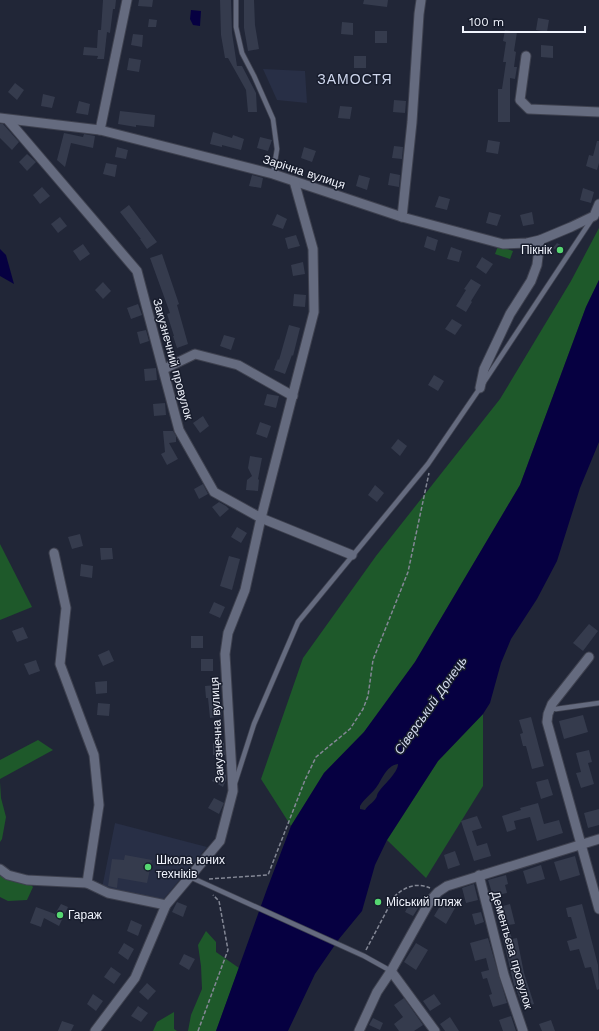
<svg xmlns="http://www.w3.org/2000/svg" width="599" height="1031" font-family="'Work Sans',sans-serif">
	<rect width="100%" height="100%" fill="#212637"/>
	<g fill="#282f46">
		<polygon points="263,69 305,71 307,103 277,100"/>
		<polygon points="115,823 207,847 162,901 102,888"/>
	</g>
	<g fill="#1e592a">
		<polygon points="599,228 599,280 586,307 520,485 415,662 364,732 324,773 291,826 261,779 303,658 376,556 500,399 571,281"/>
		<polygon points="498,246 513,251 510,259 495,254"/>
		<polygon points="0,544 32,607 0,620"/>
		<polygon points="483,714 483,786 426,878 387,840 438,761"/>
		<polygon points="38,740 53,750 0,779 0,760"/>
		<polygon points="0,782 1,798 6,817 2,839 0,842"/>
		<polygon points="0,869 27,880 33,887 27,900 8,901 0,897"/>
		<polygon points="206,931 216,942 216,952 239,968 216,1031 188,1031 191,1015 202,989 201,966 198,945"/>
		<polygon points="174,1012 174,1029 177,1031 153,1031 157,1022"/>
	</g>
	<g fill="#060041" fill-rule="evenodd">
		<polygon points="191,10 201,11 200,26 193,25 190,19"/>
		<polygon points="0,249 6,255 14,284 0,276"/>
		<path d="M599 280V442L580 488 557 561 537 599 511 639 501 663 490 703 483 714 438 761 387 840 375 865 362 911 339 939 315 974 288 1031H216L267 889 291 826 324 773 364 732 415 662 520 485 586 307ZM398 764C398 773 383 785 378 793 377 794 377 797 376 798 373 803 368 805 365 810L360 809V806C364 799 370 795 375 789 382 781 385 766 398 764Z"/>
	</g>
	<g fill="#353b4d">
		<polygon points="103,0 116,0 115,9 113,9 110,33 107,32 104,59 97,59 98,56 83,55 84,47 97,48 98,30 101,30"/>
		<polygon points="139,0 153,0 152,7 138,6"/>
		<polygon points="220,0 231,0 232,33 237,66 242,66 256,93 257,112 248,112 246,90 228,58 225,58 221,35"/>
		<polygon points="244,0 254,0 255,25 259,49 248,51 244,28"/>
		<polygon points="364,0 388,0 387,7 363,4"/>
		<polygon points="538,18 549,20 547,32 536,30"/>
		<polygon points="149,19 157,20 156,27 148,27"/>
		<polygon points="342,22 353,23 353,35 341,34"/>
		<polygon points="505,30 517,32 514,51 516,52 514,67 517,67 515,79 510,78 510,122 498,122 498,89 502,89 506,62 503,62 506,42 503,41"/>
		<rect x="375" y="31" width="12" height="12"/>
		<polygon points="133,34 143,35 142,47 131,45"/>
		<polygon points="541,45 553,46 553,58 541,57"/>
		<rect x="354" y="56" width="12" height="12"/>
		<polygon points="129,58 141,60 139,72 127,70"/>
		<polygon points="15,83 24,90 17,100 8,92"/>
		<polygon points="43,94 55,97 52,108 41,106"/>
		<polygon points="394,100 406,101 405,113 393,112"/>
		<polygon points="79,101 90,104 88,115 76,113"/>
		<polygon points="340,106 352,107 350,119 338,118"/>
		<polygon points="120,111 155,115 154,127 136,125 136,127 118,124"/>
		<polygon points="0,124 3,124 19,142 12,150 0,138"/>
		<polygon points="213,132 232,138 233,135 244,139 241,150 222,145 222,147 210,144"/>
		<polygon points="64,133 83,137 84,134 95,136 93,148 71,143 65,167 57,160"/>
		<polygon points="260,137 272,140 268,151 257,148"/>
		<polygon points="488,140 500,142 498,154 486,152"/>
		<polygon points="597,141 599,141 599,163 597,170 586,166 589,155 593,156"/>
		<polygon points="394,146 403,147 402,159 392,158"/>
		<polygon points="117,147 128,150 126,159 115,157"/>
		<polygon points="304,147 316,151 312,162 301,158"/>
		<polygon points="27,154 36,162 27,171 19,162"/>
		<polygon points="106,163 117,165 115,177 103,174"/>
		<polygon points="390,173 400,175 399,187 388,185"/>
		<polygon points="252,175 263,178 261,188 249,186"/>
		<polygon points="359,175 370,178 367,190 356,186"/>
		<polygon points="42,187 50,196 40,204 33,195"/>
		<polygon points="583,188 594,192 591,203 580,200"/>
		<polygon points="439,196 450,199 447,210 435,207"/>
		<polygon points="129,205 157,242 147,249 140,239 141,239 120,212"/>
		<polygon points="489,212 501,215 497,226 486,223"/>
		<polygon points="532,212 534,224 523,226 520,215"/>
		<polygon points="277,214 287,219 283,229 272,225"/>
		<polygon points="60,217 67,226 58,233 51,224"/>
		<polygon points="296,235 300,246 288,249 285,238"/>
		<polygon points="427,236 438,240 435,251 424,247"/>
		<polygon points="557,243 564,247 561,253 553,248"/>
		<polygon points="83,244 90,254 80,261 73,251"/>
		<polygon points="451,247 462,251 459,262 447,259"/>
		<polygon points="162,254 179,304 177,305 188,344 177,348 173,336 174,336 167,314 170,313 150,258"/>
		<polygon points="482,257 493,264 486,274 476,267"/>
		<polygon points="303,262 305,274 293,276 291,265"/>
		<polygon points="471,279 481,285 471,301 472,302 466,312 456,306 466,290 464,289"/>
		<polygon points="103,282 111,291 103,299 95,290"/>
		<polygon points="294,294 306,295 305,307 293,306"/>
		<polygon points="138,304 142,315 131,319 127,308"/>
		<polygon points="452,319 462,325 455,335 445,329"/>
		<polygon points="289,325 300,328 293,356 292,355 285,374 274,370 278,359 279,360"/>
		<polygon points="146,330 149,341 140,344 137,332"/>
		<polygon points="224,335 235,338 231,350 220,346"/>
		<polygon points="156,368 157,380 145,381 144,369"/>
		<polygon points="434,375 444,381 438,391 428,385"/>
		<polygon points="267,394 279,396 276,408 264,405"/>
		<polygon points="165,403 166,415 154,416 153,404"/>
		<polygon points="203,416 209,426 200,433 193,423"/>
		<polygon points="260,422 271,426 267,438 256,434"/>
		<polygon points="163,431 173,431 176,436 176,442 169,443 178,459 167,465 161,454 165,452"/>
		<polygon points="398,439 407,446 400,456 391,448"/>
		<polygon points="250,456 262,458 258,479 259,480 258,491 246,490 247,480 252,476 248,468"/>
		<polygon points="203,484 208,494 199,499 194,489"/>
		<polygon points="375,485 384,493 377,502 368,495"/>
		<polygon points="219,502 226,506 229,509 220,517 212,507"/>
		<polygon points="237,527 247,533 241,543 231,537"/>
		<polygon points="80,534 83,546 72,549 68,537"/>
		<polygon points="100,548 112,548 113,559 101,560"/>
		<polygon points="229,556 240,559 232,590 220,586"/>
		<polygon points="81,564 93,566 92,578 80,576"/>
		<polygon points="214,602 225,607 220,618 209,613"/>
		<polygon points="589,624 598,631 583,651 573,643"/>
		<polygon points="23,627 28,638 17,642 12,631"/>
		<rect x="191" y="636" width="12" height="12"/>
		<polygon points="109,650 114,661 103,666 98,655"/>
		<rect x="201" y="659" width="12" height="12"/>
		<polygon points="36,660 40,671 29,675 24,664"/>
		<polygon points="107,681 107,693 96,694 95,682"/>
		<polygon points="217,685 219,705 221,704 222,716 210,718 208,698 206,698 205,686"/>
		<polygon points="98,703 110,704 109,716 97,715"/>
		<polygon points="583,715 588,732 564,739 559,721"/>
		<polygon points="531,717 544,766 532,769 526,746 523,746 520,734 523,733 519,720"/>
		<polygon points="213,743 224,743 225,755 213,755"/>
		<polygon points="589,750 592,762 588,763 594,784 581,788 576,773 581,772 576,753"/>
		<polygon points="218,771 226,775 226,780 223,787 212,781"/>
		<polygon points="548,779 553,795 541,799 536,782"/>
		<polygon points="214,798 224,803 219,814 208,808"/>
		<polygon points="538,803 544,824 559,820 563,833 537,841 530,817 514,821 516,829 507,832 502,816 521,810 520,808"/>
		<polygon points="599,809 599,825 588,828 584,813"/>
		<polygon points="477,816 482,828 472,831 477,846 487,843 491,856 474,861 461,821"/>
		<polygon points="455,851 460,865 448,869 444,855"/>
		<polygon points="125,855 152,860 147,883 118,878 117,888 108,886 112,859 124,860"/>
		<polygon points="575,856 580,875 560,881 554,862"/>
		<polygon points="541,865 545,879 527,884 523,871"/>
		<polygon points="506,875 508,884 505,885 507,893 493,896 488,880"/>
		<polygon points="474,884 478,900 466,903 462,888"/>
		<polygon points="411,901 420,905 413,916 405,912"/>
		<polygon points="443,901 455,908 446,924 434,916"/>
		<polygon points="177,902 187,906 183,917 172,912"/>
		<polygon points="61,904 68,907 59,926 44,918 41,927 30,923 36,907 55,914"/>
		<polygon points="510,904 515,924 508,925 512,939 517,938 524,973 534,1004 523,1007 516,988 515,989 513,981 496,908"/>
		<polygon points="582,904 598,965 599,989 597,990 591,967 585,968 579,949 570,951 567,941 577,938 571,917 568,917 566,908"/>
		<polygon points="481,912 484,922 475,925 472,914"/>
		<polygon points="131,920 142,925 138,936 127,931"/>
		<polygon points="488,938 507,1003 493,1007 489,995 492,994 487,978 483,979 481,972 489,970 486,958 475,961 470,943"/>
		<polygon points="124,943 134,949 128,960 118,953"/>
		<polygon points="416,943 428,950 416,970 404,962"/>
		<polygon points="184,954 195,959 189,970 179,964"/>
		<polygon points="111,967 121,974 114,984 104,977"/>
		<polygon points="147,983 156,991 148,1000 139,992"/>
		<polygon points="93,994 103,1001 96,1011 87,1004"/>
		<polygon points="434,994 441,1004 430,1011 423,1001"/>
		<polygon points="404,998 423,1025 414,1031 399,1031 394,1024 403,1017 394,1005"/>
		<polygon points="138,1006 148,1013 141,1022 131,1016"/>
		<polygon points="511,1016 516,1031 503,1031 499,1020"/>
		<polygon points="450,1017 459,1031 445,1031 440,1024"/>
		<polygon points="373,1018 383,1023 380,1030 369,1025"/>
		<polygon points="551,1020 555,1031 542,1031 539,1024"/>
		<polygon points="62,1021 74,1025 71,1031 58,1031"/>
	</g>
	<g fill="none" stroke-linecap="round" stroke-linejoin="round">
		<g stroke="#3e414f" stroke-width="6">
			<g id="service">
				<polyline points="236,0 236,27 242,53 254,76 273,119 277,149 273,174"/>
				<polyline points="550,708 556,709 599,703"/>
				<polyline points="235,783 254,724 298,622 428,464 480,388 592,219"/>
				<polyline points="190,877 364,956 391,971"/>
			</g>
		</g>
		<g stroke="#3e414f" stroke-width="11">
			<g id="minor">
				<polyline points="526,56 520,100 529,109 599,112"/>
				<polyline points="0,118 100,130 273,174 402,217 503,244 527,243 540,240 571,227 594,216 599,204"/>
				<polyline points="8,120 137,271 179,430 214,492 261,518 352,555"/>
				<polyline points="100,130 127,0"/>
				<polyline points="402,217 412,122 419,14 421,0"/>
				<polyline points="164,369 195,354 238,365 293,396"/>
				<polyline points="480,388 484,369 510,314 531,281 537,265 540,240"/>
				<polyline points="54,553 66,608 60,664 94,755 99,805 87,883"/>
				<polyline points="589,657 552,704 548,714 547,722 599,909"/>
				<polyline points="0,869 8,875 27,880 87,883 108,893 166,905"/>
				<polyline points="479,875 504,975 523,1031"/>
				<polyline points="391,971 435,1031"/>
				<polyline points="95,1031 135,978 166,905 220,841 233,791 225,654 228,633 245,590 261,518 314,312 313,249 294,181"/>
				<polyline points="359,1031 377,992 391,971 430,901 438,892 447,886 599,839"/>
			</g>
		</g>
		<g stroke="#838795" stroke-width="1.5" stroke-dasharray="4 2" stroke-linecap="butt">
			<polyline points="209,879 268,875 305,780 316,757 350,729 363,709 368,696 373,660 408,572 429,473"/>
			<path d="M366 950 394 897C404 887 416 882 430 888"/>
			<polyline points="198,1031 228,950 219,901 213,895"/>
		</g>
		<use href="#service" stroke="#656b7f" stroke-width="4.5"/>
		<use href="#minor" stroke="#656b7f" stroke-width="9"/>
	</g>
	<g fill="#56d671" stroke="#181d2d" stroke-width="1.5">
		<circle cx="560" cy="250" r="4"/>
		<circle cx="148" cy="867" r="4"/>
		<circle cx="378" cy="902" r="4"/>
		<circle cx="60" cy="915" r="4"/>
	</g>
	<g text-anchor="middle" stroke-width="3" stroke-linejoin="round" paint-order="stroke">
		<g font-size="12" fill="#f1f4fd" stroke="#181d2d">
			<text transform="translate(304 172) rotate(18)" y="4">Зарічна вулиця</text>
			<text transform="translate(173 359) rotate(75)" y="4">Закузнечний провулок</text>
			<text transform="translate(217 730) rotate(-93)" y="4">Закузнечна вулиця</text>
			<text transform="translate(512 950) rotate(74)" y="4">Дементьєва провулок</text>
		</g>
		<g font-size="12" fill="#f1f4fd" stroke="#181d2d" text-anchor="start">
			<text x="552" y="254" text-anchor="end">Пікнік</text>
			<text x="156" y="864">Школа юних<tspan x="156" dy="14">техніків</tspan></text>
			<text x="386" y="906">Міський пляж</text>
			<text x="68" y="919">Гараж</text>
		</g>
		<g font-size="13" font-style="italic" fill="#d3daee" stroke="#181d2d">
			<text transform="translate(430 705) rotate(-55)" y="5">Сіверський Донець</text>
		</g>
		<g font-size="14" letter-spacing="1" fill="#cfd7ed" stroke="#181d2d">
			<text x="355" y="84">ЗАМОСТЯ</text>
		</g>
	</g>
	<path d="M463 26v6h122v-6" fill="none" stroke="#f1f4fd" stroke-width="2"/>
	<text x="469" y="26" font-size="12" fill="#f1f4fd" stroke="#181d2d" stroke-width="3" paint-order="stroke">100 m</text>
</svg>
